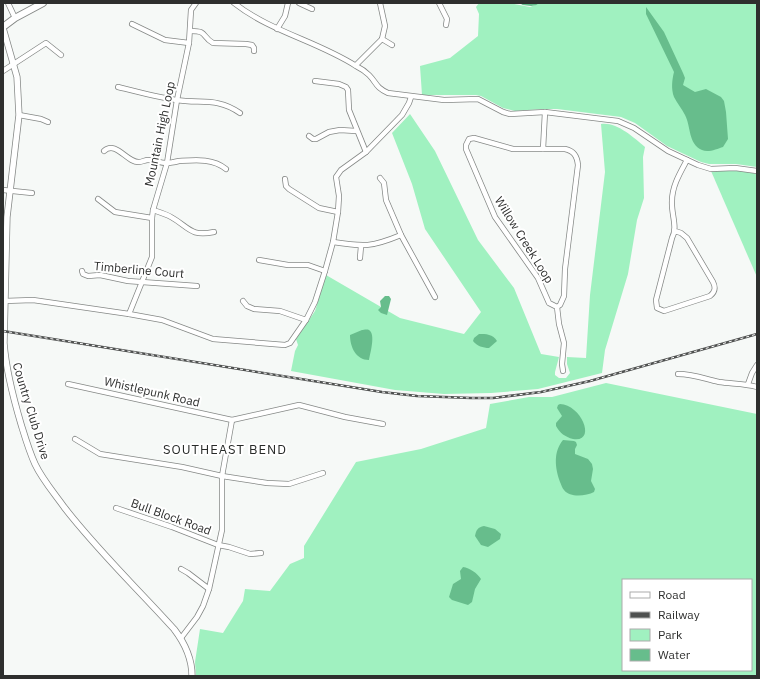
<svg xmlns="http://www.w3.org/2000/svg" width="760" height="679" font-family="'IBM Plex Sans',sans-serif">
	<rect width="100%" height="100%" fill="#f6f9f7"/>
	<g fill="#a0f1c0" fill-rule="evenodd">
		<polygon points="479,3 509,3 530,7 540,3 757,3 757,167 736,164 709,164 701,162 667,146 635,123 621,117 557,109 542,109 515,111 503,108 481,96 476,95 422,95 420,66 450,58 478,36 479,14 476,7"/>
		<path d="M410 114 435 151 478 240 514 288 541 354 559 357 555 372V375L559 378H566L570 373 567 364V357L586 358 590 295 605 172 601 124C617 122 633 137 645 147L643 157 644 198 637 220 628 274 605 350 602 373 538 389 491 393 444 394 395 390 291 371 295 351 298 345 296 339 315 311 326 275 400 318 464 334 481 312 425 229 412 184 392 133Z"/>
		<polygon points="740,170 757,174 757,277 711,171"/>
		<path d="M606 383 757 414V676H196L195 662 200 629 223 633 243 601 245 589 270 591 290 564 304 558V546L356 462 421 449 486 428 490 404 529 397H552ZM623 580H751V670H623Z"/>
	</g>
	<g fill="#67bd8c">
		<path d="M646 7 664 32 683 73 685 78 683 85 695 92 706 89 721 97 724 101 726 112 728 139 723 147C717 149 708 153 702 150 688 144 691 126 685 115 682 109 677 103 674 97 671 89 672 80 674 72L646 14Z"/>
		<polygon points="385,296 389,296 391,299 387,315 381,313 378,310 381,307 380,301"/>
		<path d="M362 330C363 330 367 329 369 330 376 334 370 354 369 360 356 360 350 347 350 335Z"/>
		<path d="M479 334C486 334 493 334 497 341L489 348C483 348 477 346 473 341L474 338Z"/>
		<path d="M560 404C582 405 597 443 573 439 565 437 560 433 556 426V423L562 416 557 408 558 405Z"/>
		<path d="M563 440 574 441 576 442 577 445 575 449V454L588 459 592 464 593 469 591 481 595 489 594 492C586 496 570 498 564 490 562 488 561 484 560 482 555 468 553 452 563 440Z"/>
		<path d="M484 526 495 529 501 534 500 539 488 547 481 545 475 536C476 530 478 527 484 526Z"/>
		<path d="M463 567C470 568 477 573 481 579L475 589 472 602 468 605 452 600 449 597 453 584 461 579 460 571Z"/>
	</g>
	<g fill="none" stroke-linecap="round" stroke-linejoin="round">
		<polyline stroke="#67bd8c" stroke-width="4" points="523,3 531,4 536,3"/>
		<g stroke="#858886" stroke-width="6">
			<g id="minor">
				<polyline points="8,3 15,18"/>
				<path d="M234 3C271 32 317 41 356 66 360 68 365 71 369 75 377 83 375 87 388 93L444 100 478 99 503 112 510 114 545 112 618 121 634 128 668 151 698 165 711 169 735 168 757 171"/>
				<polyline points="299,3 312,9"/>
				<polyline points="439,3 447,19 446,25"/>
				<polyline points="132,24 165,40 189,43"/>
				<polyline points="277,29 285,16 288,3"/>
				<path d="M191 31C208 31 201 36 213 43L246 44 252 45 254 48V51"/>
				<polyline points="382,39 392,45"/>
				<polyline points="356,65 382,39 385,26 380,3"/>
				<polyline points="3,71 46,43 61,55"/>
				<polyline points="315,81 339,84 346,87 348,90 349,110 366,152"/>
				<path d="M118 87C138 92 157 97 176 100 201 104 217 97 240 113"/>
				<polyline points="19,115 41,119 48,122"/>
				<polyline points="309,136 313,139 316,139 329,132 340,130 356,131"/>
				<polyline points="543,149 545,112"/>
				<path d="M104 151C116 140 127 163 139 162 142 162 145 160 148 160 155 160 160 163 166 163 170 163 175 162 179 161 195 160 213 158 226 169"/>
				<polyline points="380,178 384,183 386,200 401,235 435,297"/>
				<polyline points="285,179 286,186 289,189 319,208 338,212"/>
				<polyline points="3,190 32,193"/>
				<polyline points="98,199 115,212 152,218"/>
				<path d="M153 210C159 212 166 214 171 217 189 227 190 237 214 232"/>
				<path d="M675 231 681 233 687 238 713 282C716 288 715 292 710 296L664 311 657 308 656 300 672 238C678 227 671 214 672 201 672 186 680 173 687 160"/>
				<path d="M333 242C364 247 372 247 401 235"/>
				<polyline points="360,258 361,246"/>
				<polyline points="259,260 288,265 308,265 325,271"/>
				<polyline points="82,271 83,274 88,276 100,275 128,281 197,286"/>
				<polyline points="4,301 33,300 129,314 162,320 213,339 285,345 290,343 306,320 315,302 325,271 333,242 338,212 339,196 336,177 341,170 366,152 402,115 409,103 411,97"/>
				<polyline points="243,301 247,306 254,309 280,311 306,320"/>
				<path d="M557 307 549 303 538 278 495 217 466 149V145L469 139 474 138 513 149H565C574 151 577 156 578 165L565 269 564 296 560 305 557 307 559 324 564 343 562 364 563 371"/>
				<polyline points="129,314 152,257 152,218 153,210 167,163 177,100 189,43 191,10 196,3"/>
				<path d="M678 374C694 374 705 379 719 382 732 384 744 383 757 387"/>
				<polyline points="68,384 232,420 299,405 345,417 383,424"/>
				<polyline points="748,384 752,373 757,365"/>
				<polyline points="75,439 100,454 182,467 222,476 267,483 289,484 323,473"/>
				<polyline points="116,508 172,527 218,545 229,547 250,554 261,553"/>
				<polyline points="181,569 188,573 209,589"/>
				<polyline points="181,638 197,617 203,606 209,589 222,530 222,476 232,420"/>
			</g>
		</g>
		<g stroke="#858886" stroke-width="7">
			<path id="tertiary" d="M3 28 17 77 19 115 7 217 4 343C6 371 13 397 21 424 25 437 29 451 35 464 42 479 54 493 64 507 98 551 137 588 174 629 184 642 192 659 192 676"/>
		</g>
		<g stroke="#858886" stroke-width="8">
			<polyline id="secondary" points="3,27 15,18 43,3"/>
		</g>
		<use href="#minor" stroke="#fff" stroke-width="4.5"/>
		<use href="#tertiary" stroke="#fff" stroke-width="5.5"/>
		<use href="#secondary" stroke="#fff" stroke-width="6"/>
		<g stroke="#4f5150" stroke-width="2.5">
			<polyline id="rail" points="3,331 382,392 417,396 471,398 493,398 541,392 590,381 757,334"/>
		</g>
		<use href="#rail" stroke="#fff" stroke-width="1" stroke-dasharray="3" stroke-linecap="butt"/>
	</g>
	<g text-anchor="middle" stroke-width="4" stroke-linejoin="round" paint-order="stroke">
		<g font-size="12" fill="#2e2f2e" stroke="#fff">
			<text transform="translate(160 134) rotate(-78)" y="4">Mountain High Loop</text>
			<text transform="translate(524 240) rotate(58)" y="4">Willow Creek Loop</text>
			<text transform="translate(139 270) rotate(5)" y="4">Timberline Court</text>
			<text transform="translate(152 392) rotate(13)" y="4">Whistlepunk Road</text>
			<text transform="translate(31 411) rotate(73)" y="4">Country Club Drive</text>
			<text transform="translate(171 517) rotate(20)" y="4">Bull Block Road</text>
		</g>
		<g font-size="13" letter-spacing="1" fill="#282b29" stroke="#fff">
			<text x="225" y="454">SOUTHEAST BEND</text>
		</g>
	</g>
	<rect width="760" height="679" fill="none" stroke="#2e2f2e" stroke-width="8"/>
	<rect x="622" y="579" width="130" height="92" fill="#ffffff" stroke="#abacab"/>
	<rect x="630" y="592" width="20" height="6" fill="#ffffff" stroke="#abacab"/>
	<text x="658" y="599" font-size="12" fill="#2e2f2e">Road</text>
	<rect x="630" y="612" width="20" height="6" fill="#4f5150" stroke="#abacab"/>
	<text x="658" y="619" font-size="12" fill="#2e2f2e">Railway</text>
	<rect x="630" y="629" width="20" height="12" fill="#a0f1c0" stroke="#abacab"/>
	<text x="658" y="639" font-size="12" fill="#2e2f2e">Park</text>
	<rect x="630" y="649" width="20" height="12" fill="#67bd8c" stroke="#abacab"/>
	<text x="658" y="659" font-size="12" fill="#2e2f2e">Water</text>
</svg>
